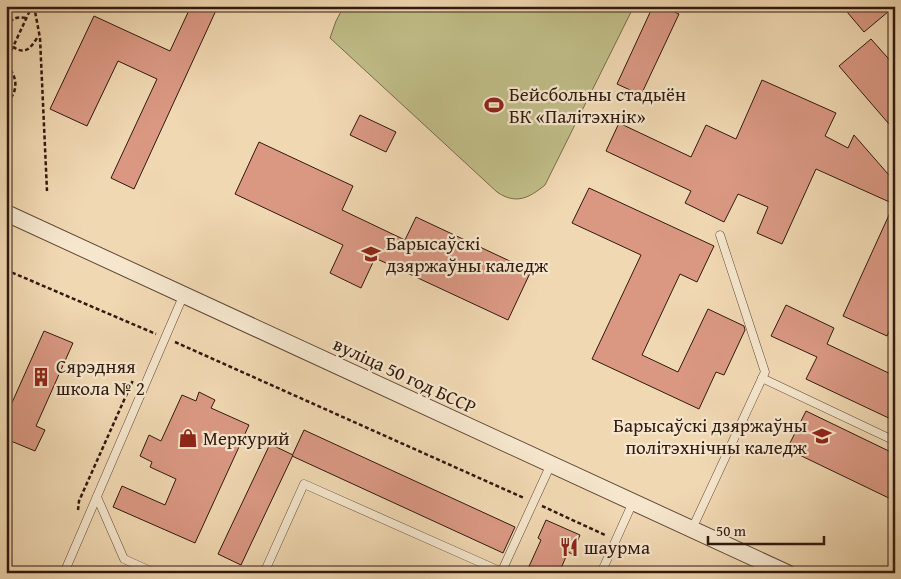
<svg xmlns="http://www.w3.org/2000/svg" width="901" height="579" font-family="'Gentium Book Plus',serif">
	<rect width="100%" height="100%" fill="#f0d8b2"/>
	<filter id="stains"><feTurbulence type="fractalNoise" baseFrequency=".004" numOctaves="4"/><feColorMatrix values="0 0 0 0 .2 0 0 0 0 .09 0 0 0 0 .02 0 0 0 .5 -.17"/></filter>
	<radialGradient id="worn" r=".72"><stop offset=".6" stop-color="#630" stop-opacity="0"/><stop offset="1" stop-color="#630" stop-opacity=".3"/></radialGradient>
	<path fill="#c0bd88" stroke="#786b4c" d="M344 6H634L545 185C529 198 516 205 497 192L330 38 336 21Z"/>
	<g fill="#da9883" stroke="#31190f">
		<polygon points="191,6 218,6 134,189 111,178 157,79 118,61 87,126 50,109 94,16 170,51"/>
		<polygon points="653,6 661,6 679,14 641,95 617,84"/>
		<polygon points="842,6 895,6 864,32"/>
		<polygon points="871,39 895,66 895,131 839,66"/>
		<polygon points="762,80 836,113 825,136 848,148 854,135 895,182 895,319 887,336 843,316 894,204 816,169 782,244 757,233 768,207 738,194 724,222 685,203 691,191 606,151 619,123 691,157 706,125 736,139"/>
		<polygon points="360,115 396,132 386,152 350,135"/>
		<polygon points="259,142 353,186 342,210 405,240 416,217 531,271 508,320 375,258 361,288 330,273 343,245 235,194"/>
		<polygon points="589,188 714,246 697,282 680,274 642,355 678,372 708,309 744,326 745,330 724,375 716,372 699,409 592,359 641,255 572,223"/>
		<polygon points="786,305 834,328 827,344 895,376 895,421 806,379 817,357 771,336"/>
		<polygon points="44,331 73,343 36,426 45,430 35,451 6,439 6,416"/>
		<polygon points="199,392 215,400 211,408 249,425 195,543 113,507 122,486 165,505 176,479 150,467 152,462 140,456 149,435 161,441 182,395 196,401"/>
		<polygon points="806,411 895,454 895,501 787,449"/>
		<polygon points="304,430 515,527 503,553 292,456"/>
		<polygon points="270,444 293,455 241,565 218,554"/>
		<polygon points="546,520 580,535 572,554 568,552 559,573 526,573 541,540 538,538"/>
	</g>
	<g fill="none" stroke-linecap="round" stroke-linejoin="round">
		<g stroke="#614938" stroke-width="9">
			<g id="service">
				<polyline points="762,378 895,441"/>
				<polyline points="97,497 124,559 155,573"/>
				<polyline points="692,529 765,372 720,235"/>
				<polyline points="64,573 184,294"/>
				<polyline points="264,573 304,484 502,572"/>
				<polyline points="501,573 551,464"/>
				<polyline points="601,573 633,502"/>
			</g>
		</g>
		<g stroke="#614938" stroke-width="18">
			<polyline id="minor" points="6,213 787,573"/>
		</g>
		<g stroke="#31190f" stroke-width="2.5" stroke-dasharray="4 2.5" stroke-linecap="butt">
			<polyline points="34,6 40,38 47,191"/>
			<path d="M6 27C13 17 16 17 27 18"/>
			<path d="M6 36C8 45 19 54 28 49 32 46 36 40 38 36"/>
			<polyline points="6,62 32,6"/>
			<path d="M6 65C18 76 19 92 6 103"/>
			<polyline points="6,270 156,334"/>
			<polyline points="175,342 524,498"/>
			<polyline points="542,506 605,535"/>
			<polyline points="78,510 79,501 133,380"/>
		</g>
		<use href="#service" stroke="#f5e6cd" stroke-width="8"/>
		<use href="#minor" stroke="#f5e6cd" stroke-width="16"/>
	</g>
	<defs>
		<g id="stadium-bare" transform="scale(1.5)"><path d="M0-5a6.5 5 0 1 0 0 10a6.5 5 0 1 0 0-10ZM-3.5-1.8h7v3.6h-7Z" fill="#8f2418" stroke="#f5e6cd" stroke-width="2.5" paint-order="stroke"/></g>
		<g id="university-bare" transform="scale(1.5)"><path d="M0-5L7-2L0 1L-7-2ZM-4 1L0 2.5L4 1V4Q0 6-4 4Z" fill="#8f2418" stroke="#f5e6cd" stroke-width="2.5" paint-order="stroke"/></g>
		<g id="building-bare" transform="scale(1.5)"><path d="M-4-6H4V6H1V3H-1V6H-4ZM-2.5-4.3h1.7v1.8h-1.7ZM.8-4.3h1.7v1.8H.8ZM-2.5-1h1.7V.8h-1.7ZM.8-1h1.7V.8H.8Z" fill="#8f2418" stroke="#f5e6cd" stroke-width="2.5" paint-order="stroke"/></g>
		<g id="shop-bare" transform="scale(1.5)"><path d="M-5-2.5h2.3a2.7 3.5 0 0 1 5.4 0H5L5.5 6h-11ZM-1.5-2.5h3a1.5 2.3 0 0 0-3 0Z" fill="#8f2418" stroke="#f5e6cd" stroke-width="2.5" paint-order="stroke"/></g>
		<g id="restaurant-bare" transform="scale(1.5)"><path d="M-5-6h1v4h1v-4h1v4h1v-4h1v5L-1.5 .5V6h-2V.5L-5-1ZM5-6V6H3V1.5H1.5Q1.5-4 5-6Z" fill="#8f2418" stroke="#f5e6cd" stroke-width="2.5" paint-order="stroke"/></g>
	</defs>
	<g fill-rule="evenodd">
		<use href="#stadium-bare" x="494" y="105"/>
		<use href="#university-bare" x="371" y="254"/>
		<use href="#building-bare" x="41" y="377"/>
		<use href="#university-bare" x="822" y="436"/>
		<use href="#shop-bare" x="188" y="438"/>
		<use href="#restaurant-bare" x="569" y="547"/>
	</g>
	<g text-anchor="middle" stroke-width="4.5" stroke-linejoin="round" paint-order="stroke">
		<g font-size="19" fill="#31190f" stroke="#f5e6cd" text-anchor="start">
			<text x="509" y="101">Бейсбольны стадыён<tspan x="509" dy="22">БК «Палітэхнік»</tspan></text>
			<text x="386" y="250">Барысаўскі<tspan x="386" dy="22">дзяржаўны каледж</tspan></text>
			<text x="56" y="373">Сярэдняя<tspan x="56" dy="22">школа № 2</tspan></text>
			<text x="807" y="432" text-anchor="end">Барысаўскі дзяржаўны<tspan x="807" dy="22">політэхнічны каледж</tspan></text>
			<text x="203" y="445">Меркурий</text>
			<text x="584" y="554">шаурма</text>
		</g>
		<g font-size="19" fill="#31190f" stroke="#f5e6cd">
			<text transform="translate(405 375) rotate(25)" y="7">вуліца 50 год БССР</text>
		</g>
	</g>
	<rect width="901" height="579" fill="none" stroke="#f0d8b2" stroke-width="25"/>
	<rect x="8" y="8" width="886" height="564" fill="none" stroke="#31190f" stroke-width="2.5"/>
	<rect x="12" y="12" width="876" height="554" fill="none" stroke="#31190f"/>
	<path d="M708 536v8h116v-8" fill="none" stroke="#31190f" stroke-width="2.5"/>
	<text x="716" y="536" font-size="15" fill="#31190f" stroke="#f5e6cd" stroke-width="4" paint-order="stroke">50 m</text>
	<rect width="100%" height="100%" filter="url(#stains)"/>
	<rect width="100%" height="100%" fill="url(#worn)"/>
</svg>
